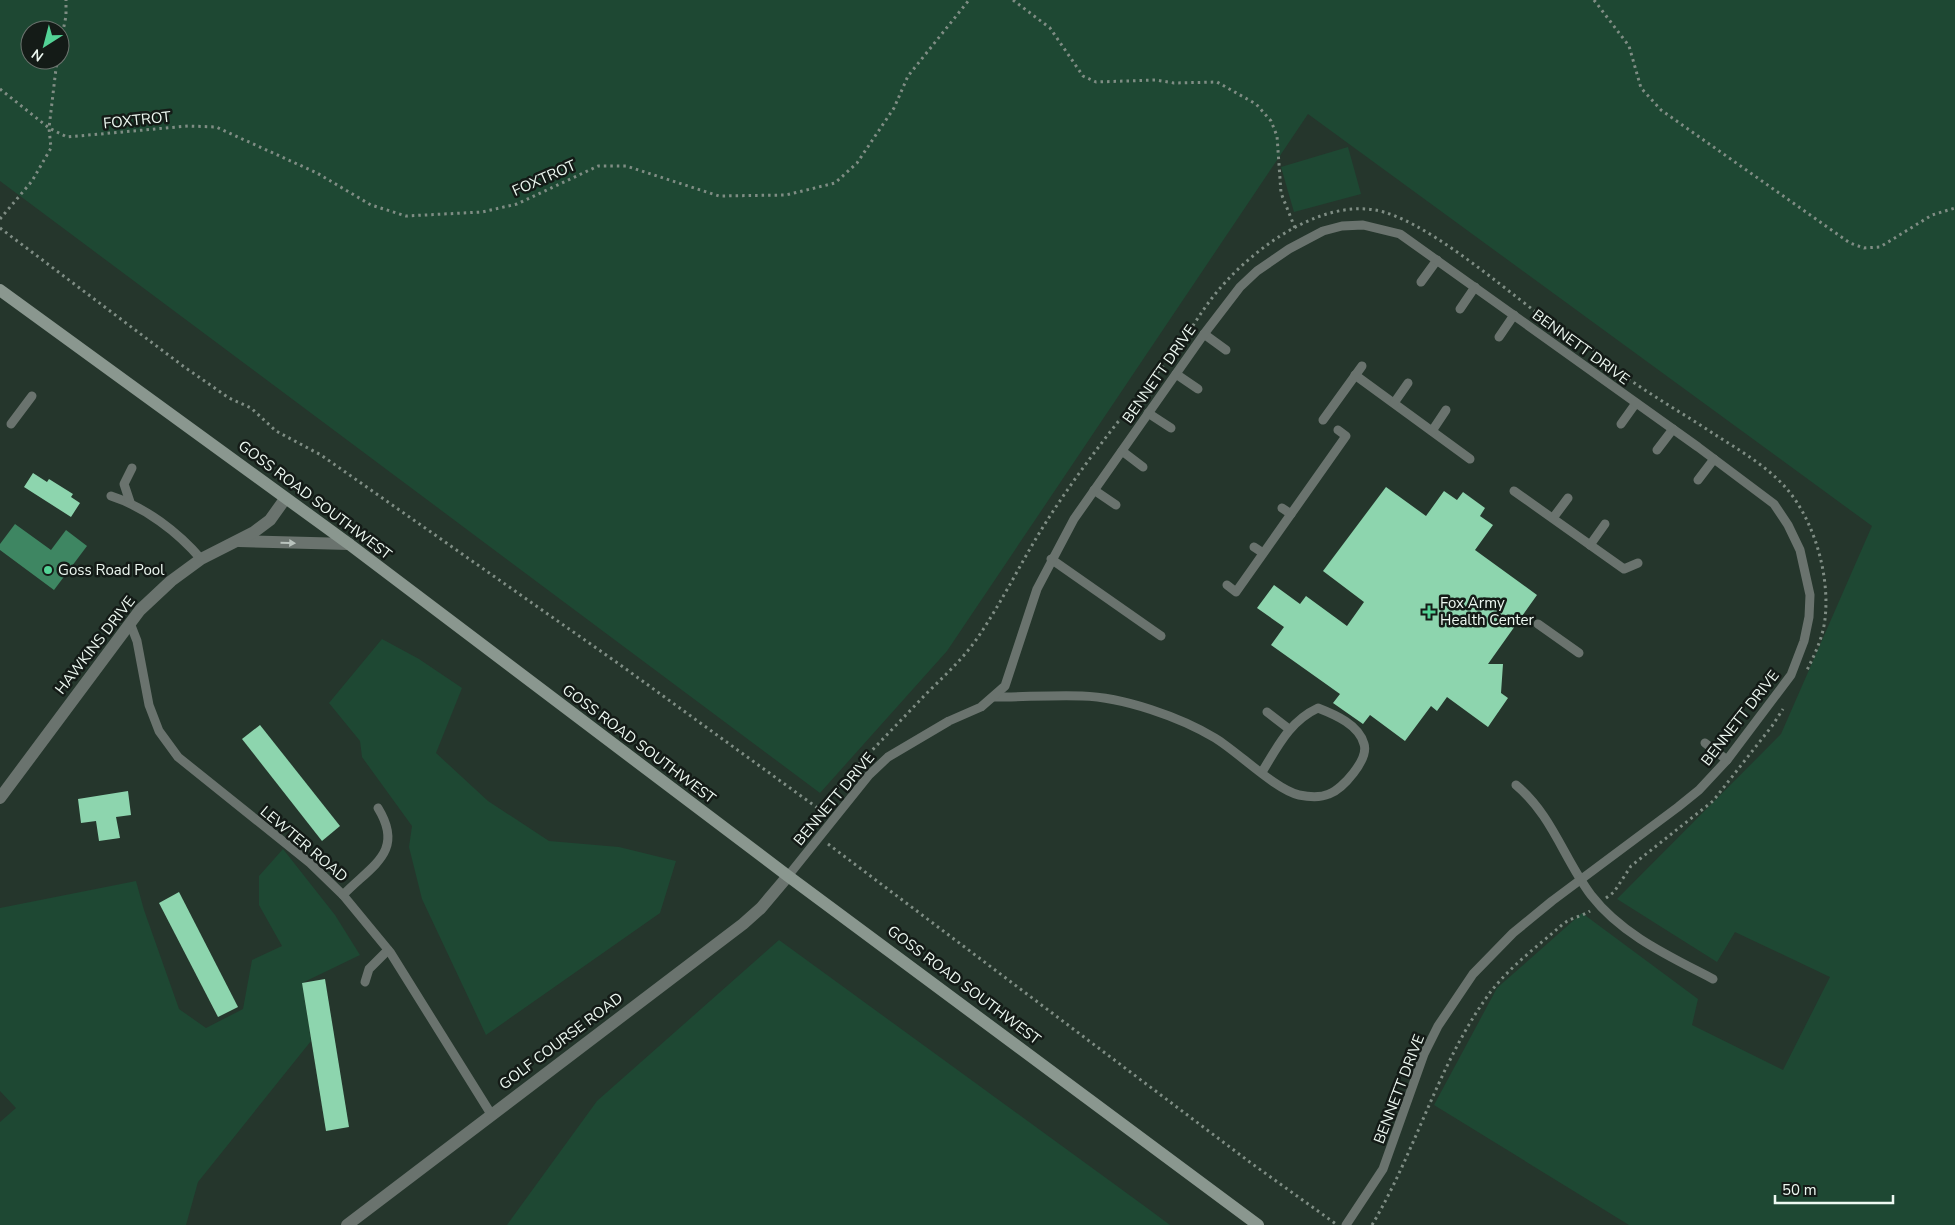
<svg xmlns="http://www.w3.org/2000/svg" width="1955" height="1225" font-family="'Nunito Sans',sans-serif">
	<rect width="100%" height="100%" fill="#25362c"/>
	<g fill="#1e4833" fill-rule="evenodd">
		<path d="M0 0H1955V1225H1629L1434 1105 1497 988 1582 913 1698 999 1692 1025 1783 1070 1830 977 1735 932 1717 962 1617 899 1781 734 1872 526 1308 114 947 651 820 793 0 181ZM30 30H60V60H30Z"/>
		<polygon points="1348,147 1361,194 1294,212 1281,167"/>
		<polygon points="382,639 419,659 462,688 436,753 488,801 549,841 619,847 676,861 660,913 486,1035 422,899 409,847 412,826 362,757 360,741 329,703"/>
		<polygon points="283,849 335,915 360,955 302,983 311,1041 198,1182 186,1225 0,1225 0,1122 16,1108 0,1091 0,908 136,881 144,910 179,1009 206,1028 243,1009 252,960 282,946 259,905 259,876"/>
		<polygon points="779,940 1143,1205 1170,1225 507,1225 597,1101"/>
	</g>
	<polygon fill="#3e8662" points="15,524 51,550 66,530 87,546 54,590 0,550 0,544"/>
	<g fill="#8dd5ae">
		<polygon points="33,473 47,482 49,479 73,494 71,497 80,503 71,517 24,487"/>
		<polygon points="1386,487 1426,516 1444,491 1457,500 1463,492 1485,508 1480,516 1493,525 1475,550 1537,595 1488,664 1503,664 1501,693 1508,698 1488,727 1447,697 1437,711 1431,706 1405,741 1370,715 1363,724 1333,703 1340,694 1271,645 1284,627 1257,608 1274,585 1300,604 1306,596 1347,626 1364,602 1323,571"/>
		<polygon points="260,725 340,826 322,841 242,739"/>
		<polygon points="128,791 131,815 116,817 120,838 99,841 96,821 81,823 78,799"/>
		<polygon points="179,892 238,1007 218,1017 159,903"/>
		<polygon points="325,979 349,1127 326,1131 302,983"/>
	</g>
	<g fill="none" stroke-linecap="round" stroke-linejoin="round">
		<g stroke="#7f8d84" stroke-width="3" stroke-dasharray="2.5 4" stroke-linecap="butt">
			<polyline points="1013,0 1050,28 1083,76 1096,82 1156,80 1174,83 1217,82 1256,104 1271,121 1277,136 1281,193 1295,228"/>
			<polyline points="1594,0 1629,46 1641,88 1661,110 1850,243 1864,248 1880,247 1932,215 1955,208"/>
			<polyline points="60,46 66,16 66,0"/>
			<polyline points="0,89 49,128 67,137 188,126 216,127 317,173 371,205 406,216 482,212 517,204 598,166 626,166 719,196 786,195 835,183 857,163 894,108 908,76 969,0"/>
			<polyline points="0,219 32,181 51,148 49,128 57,60"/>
			<path d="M0 228 183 366 229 398 251 408 276 431 321 455 619 664 819 809C852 770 889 733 924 696 942 678 961 661 976 640 1001 604 1020 564 1043 527 1081 466 1127 410 1172 355 1187 337 1198 316 1212 298 1246 254 1315 200 1375 210 1422 218 1496 282 1536 312 1551 323 1567 331 1582 341 1596 352 1608 365 1623 375 1652 396 1684 414 1714 434 1739 450 1767 466 1787 489 1815 522 1830 577 1825 619 1823 637 1815 654 1807 670"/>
			<polyline points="828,844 1251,1163 1336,1224"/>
			<polyline points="1606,898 1614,892 1631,866 1713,801 1772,726 1783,709"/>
			<path d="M1372 1225C1416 1151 1438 1064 1489 994 1509 967 1538 946 1563 924 1572 917 1581 917 1590 911"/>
		</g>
		<g stroke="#6a736e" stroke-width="9">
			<polyline points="1421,282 1437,260"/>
			<polyline points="1460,309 1475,287"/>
			<polyline points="1204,334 1226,350"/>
			<polyline points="1499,337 1514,315"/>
			<polyline points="1176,374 1198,389"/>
			<polyline points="1355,375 1470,459"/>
			<polyline points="1394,403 1408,383"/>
			<polyline points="1148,413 1171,428"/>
			<polyline points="1323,420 1362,366"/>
			<polyline points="11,424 32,396"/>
			<polyline points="1621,424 1636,403"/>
			<polyline points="1432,431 1446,410"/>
			<polyline points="1657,450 1673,429"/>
			<polyline points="1122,451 1143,467"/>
			<polyline points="1698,480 1714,459"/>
			<polyline points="1094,490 1116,505"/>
			<polyline points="1514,491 1624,569 1638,563"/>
			<path d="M111 496C145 507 178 532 201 559"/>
			<polyline points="130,502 124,484 132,468"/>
			<polyline points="1282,508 1291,514"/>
			<polyline points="1553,518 1568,498"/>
			<polyline points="1590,545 1605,524"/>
			<polyline points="1254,547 1263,553"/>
			<polyline points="1051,559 1161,636"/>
			<polyline points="1227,585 1236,592 1346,436 1338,430"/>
			<polyline points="130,623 137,641 149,705 159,731 178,757 310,863 343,895 390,952 491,1114"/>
			<polyline points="1538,624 1579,653"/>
			<path d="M995 697C1024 697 1053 695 1082 696 1123 697 1180 717 1215 738 1238 752 1276 790 1299 795 1309 797 1320 798 1329 794 1343 789 1369 759 1364 744 1359 725 1336 715 1318 708 1290 721 1278 746 1262 772"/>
			<polyline points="1267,712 1289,729"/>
			<polyline points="1705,743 1727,760"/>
			<path d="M1516 785C1552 815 1564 859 1591 895 1622 935 1669 956 1713 979"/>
			<polyline points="788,876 869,775 888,757 949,721 981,707 1005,686 1037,589 1074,519 1204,334 1240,287 1257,271 1289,249 1323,231 1342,226 1363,225 1400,234 1698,447 1774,504 1788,525 1800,550 1810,595 1809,617 1804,641 1791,675 1727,760 1699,790 1678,807 1552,901 1513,933 1473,974 1438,1026 1424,1054 1383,1169 1346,1225"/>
			<path d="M343 895C372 865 405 852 378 808"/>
			<polyline points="365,982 369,969 388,950"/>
		</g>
		<g stroke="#6a736e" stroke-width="12">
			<polyline points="239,541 349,544"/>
			<polyline points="0,798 140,610 171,581 201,559 254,532 270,520 285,499"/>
			<polyline points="347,1225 743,924 761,908 788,876"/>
		</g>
		<polyline stroke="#8a978f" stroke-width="12" points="0,290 349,544 788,876 1258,1225"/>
	</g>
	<defs><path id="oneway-solid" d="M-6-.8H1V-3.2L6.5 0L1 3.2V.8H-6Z" transform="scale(1.25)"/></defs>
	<use fill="#b9c3bd" href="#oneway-solid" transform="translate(288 543) rotate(2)"/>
	<g fill="#53d396" stroke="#141b17" stroke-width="2">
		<circle cx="48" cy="570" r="5"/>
		<path d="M1426.5 604.5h5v5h5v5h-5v5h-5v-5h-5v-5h5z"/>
	</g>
	<g text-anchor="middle" stroke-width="5" stroke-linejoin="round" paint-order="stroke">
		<g font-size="15" fill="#edf8f1" stroke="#141b17">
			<text transform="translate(137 120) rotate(-6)" y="5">FOXTROT</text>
			<text transform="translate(544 178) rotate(-24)" y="5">FOXTROT</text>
			<text transform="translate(1581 347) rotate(36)" y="5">BENNETT DRIVE</text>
			<text transform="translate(1159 374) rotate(-55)" y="5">BENNETT DRIVE</text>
			<text transform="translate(315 500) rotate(37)" y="5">GOSS ROAD SOUTHWEST</text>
			<text transform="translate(95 645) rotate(-52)" y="5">HAWKINS DRIVE</text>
			<text transform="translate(1740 718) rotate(-52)" y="5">BENNETT DRIVE</text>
			<text transform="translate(639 744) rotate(37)" y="5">GOSS ROAD SOUTHWEST</text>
			<text transform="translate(834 799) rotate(-50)" y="5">BENNETT DRIVE</text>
			<text transform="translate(304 844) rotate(40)" y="5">LEWTER ROAD</text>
			<text transform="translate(964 985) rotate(37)" y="5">GOSS ROAD SOUTHWEST</text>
			<text transform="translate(561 1041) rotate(-37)" y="5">GOLF COURSE ROAD</text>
			<text transform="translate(1399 1089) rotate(-69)" y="5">BENNETT DRIVE</text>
		</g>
		<g font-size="15" fill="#edf8f1" stroke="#141b17" text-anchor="start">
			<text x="58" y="575">Goss Road Pool</text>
			<text x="1440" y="608">Fox Army<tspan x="1440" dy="17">Health Center</tspan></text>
		</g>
	</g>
	<g transform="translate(45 45) rotate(216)"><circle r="24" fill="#141b17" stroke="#6b736e"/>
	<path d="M0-4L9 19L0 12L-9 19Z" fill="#53d396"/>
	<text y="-8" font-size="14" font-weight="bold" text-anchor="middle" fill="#edf8f1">N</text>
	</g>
	<path d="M1775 1195v8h118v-8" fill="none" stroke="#edf8f1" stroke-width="2.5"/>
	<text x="1782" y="1195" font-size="15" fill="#edf8f1" stroke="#141b17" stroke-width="4" paint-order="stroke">50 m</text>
</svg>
